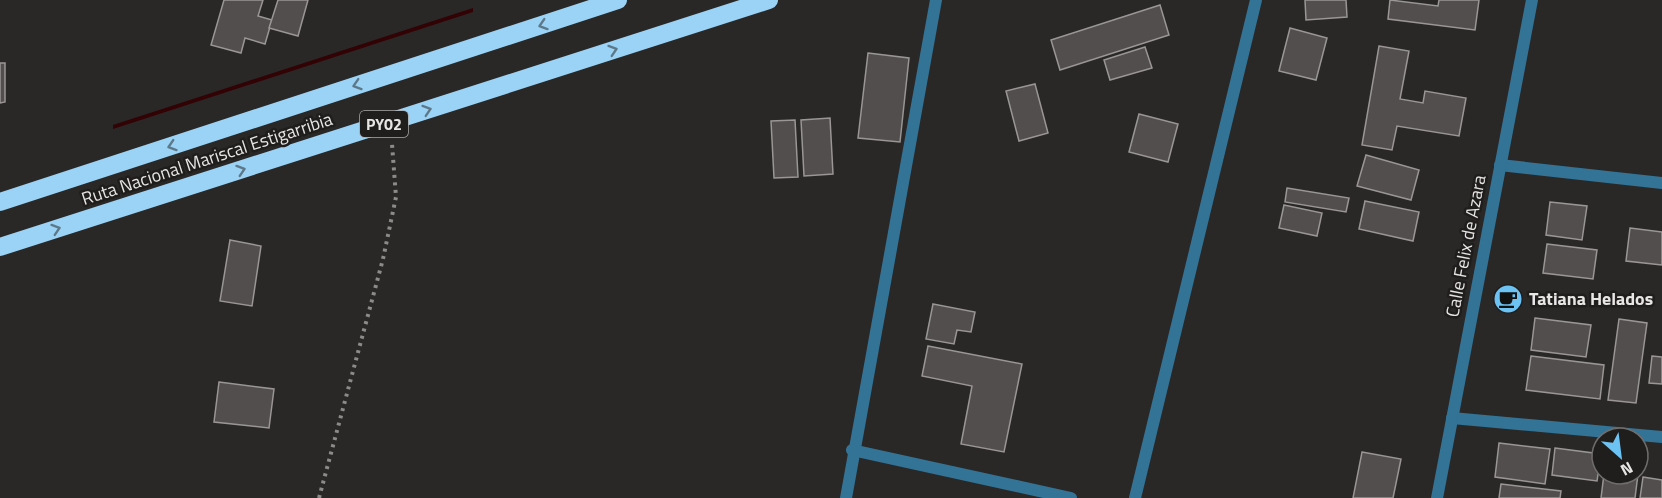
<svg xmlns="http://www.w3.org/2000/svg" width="1662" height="498" font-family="'Titillium Web',sans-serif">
	<rect width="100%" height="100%" fill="#2a2727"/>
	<polygon fill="#330204" points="473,8 473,12 113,129 113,125"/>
	<g fill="#514e4d" stroke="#999695" stroke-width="1.5">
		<polygon points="224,0 263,0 258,16 272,20 265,44 245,38 241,53 211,45"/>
		<polygon points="278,0 308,0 298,36 269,28"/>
		<polygon points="1305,0 1346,0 1347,17 1306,20"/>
		<polygon points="1390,0 1438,6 1439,0 1479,0 1475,30 1388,19"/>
		<polygon points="1160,5 1169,35 1060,70 1051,40"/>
		<polygon points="1290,28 1327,38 1316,80 1279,71"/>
		<polygon points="1379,46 1409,51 1400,99 1423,103 1425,91 1466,98 1459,136 1397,126 1392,150 1362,145"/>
		<polygon points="1145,47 1152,68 1110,80 1104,60"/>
		<polygon points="868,53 909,58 900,142 858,138"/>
		<polygon points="0,63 5,63 5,102 0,103"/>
		<polygon points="1035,84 1048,133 1019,141 1006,91"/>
		<polygon points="1139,114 1178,124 1168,162 1129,152"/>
		<polygon points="830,118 833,174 804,176 801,120"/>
		<polygon points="795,120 798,177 774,178 771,121"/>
		<polygon points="1366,155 1419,170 1411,200 1357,186"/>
		<polygon points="1287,188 1349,198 1346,212 1285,202"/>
		<polygon points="1365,201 1419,212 1413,241 1359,229"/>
		<polygon points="1550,202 1587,206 1582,240 1546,235"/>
		<polygon points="1284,205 1322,213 1317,236 1279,228"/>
		<polygon points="1630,228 1662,232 1662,265 1626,261"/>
		<polygon points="230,240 261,246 252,306 220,301"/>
		<polygon points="1547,244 1597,250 1593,279 1543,273"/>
		<polygon points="933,304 975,312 971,332 957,330 954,344 926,339"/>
		<polygon points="1535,318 1591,325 1586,357 1531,350"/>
		<polygon points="1619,319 1647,323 1636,403 1608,400"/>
		<polygon points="928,346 1022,364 1004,452 961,444 972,386 922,376"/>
		<polygon points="1531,356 1604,365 1600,399 1526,390"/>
		<polygon points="1652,356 1662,357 1662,384 1649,383"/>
		<polygon points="219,382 274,389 269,428 214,422"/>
		<polygon points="1499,443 1550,449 1545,484 1495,477"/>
		<polygon points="1555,448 1601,454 1597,481 1552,475"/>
		<polygon points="1362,452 1401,459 1393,498 1353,498"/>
		<polygon points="1604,474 1638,474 1635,498 1601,498"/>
		<polygon points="1643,477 1662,480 1662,498 1640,498"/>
		<polygon points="1501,484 1561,491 1560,498 1499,498"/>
	</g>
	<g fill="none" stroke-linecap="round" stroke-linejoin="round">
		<polyline stroke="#8d8a8a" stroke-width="4" stroke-dasharray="3 4.5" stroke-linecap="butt" points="319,498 383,259 396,197 392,144"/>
		<g stroke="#337396" stroke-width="12">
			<polyline points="1500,165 1662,183"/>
			<polyline points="1452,418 1662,437"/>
			<polyline points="852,450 1071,498"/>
			<polyline points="846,498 936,0"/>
			<polyline points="1135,498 1256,0"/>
			<polyline points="1437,498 1532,0"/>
		</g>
		<g stroke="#9ad3f5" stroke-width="18">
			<polyline points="0,202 618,0"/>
			<polyline points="0,247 769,0"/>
		</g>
	</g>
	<defs><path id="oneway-chevron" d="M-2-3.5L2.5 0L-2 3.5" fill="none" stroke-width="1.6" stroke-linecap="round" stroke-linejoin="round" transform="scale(1.5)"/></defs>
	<g stroke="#5d7889">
		<use href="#oneway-chevron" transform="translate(543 25) rotate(162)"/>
		<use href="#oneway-chevron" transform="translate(613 50) rotate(-18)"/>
		<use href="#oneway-chevron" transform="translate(357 85) rotate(162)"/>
		<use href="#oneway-chevron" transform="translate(427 110) rotate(-18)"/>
		<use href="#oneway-chevron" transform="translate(172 146) rotate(162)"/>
		<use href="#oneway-chevron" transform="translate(241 170) rotate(-18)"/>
		<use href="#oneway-chevron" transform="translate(56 229) rotate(-18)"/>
	</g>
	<defs>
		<g id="cafe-disc" transform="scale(1.5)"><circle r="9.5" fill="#6cc2f3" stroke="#201d1d"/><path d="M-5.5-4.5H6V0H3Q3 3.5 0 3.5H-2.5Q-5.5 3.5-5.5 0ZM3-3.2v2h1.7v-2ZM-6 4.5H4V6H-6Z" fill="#111"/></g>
	</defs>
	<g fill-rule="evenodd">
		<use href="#cafe-disc" x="1508" y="299"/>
	</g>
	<g text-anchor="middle" stroke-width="5" stroke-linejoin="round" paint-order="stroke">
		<rect fill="#201d1d" stroke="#acaaa9" stroke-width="1.5" x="360" y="111" width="48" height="26" rx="4.5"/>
		<g font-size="16" font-weight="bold" fill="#e8e6e5">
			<text x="384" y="130">PY02</text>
		</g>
		<g font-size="18" fill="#e8e6e5" stroke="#201d1d">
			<text transform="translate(207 159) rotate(-18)" y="6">Ruta Nacional Mariscal Estigarribia</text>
			<text transform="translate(1466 246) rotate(-79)" y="6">Calle Felix de Azara</text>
		</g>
		<g font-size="18" font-weight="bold" fill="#e8e6e5" stroke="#201d1d" text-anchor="start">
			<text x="1529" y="305">Tatiana Helados</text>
		</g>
	</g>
	<g transform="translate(1620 456) rotate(152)"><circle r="28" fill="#201d1d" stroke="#706d6d" stroke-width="1.5"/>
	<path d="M0-4.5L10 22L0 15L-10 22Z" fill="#6cc2f3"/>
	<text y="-9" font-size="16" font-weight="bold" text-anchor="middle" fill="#e8e6e5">N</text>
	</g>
</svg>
